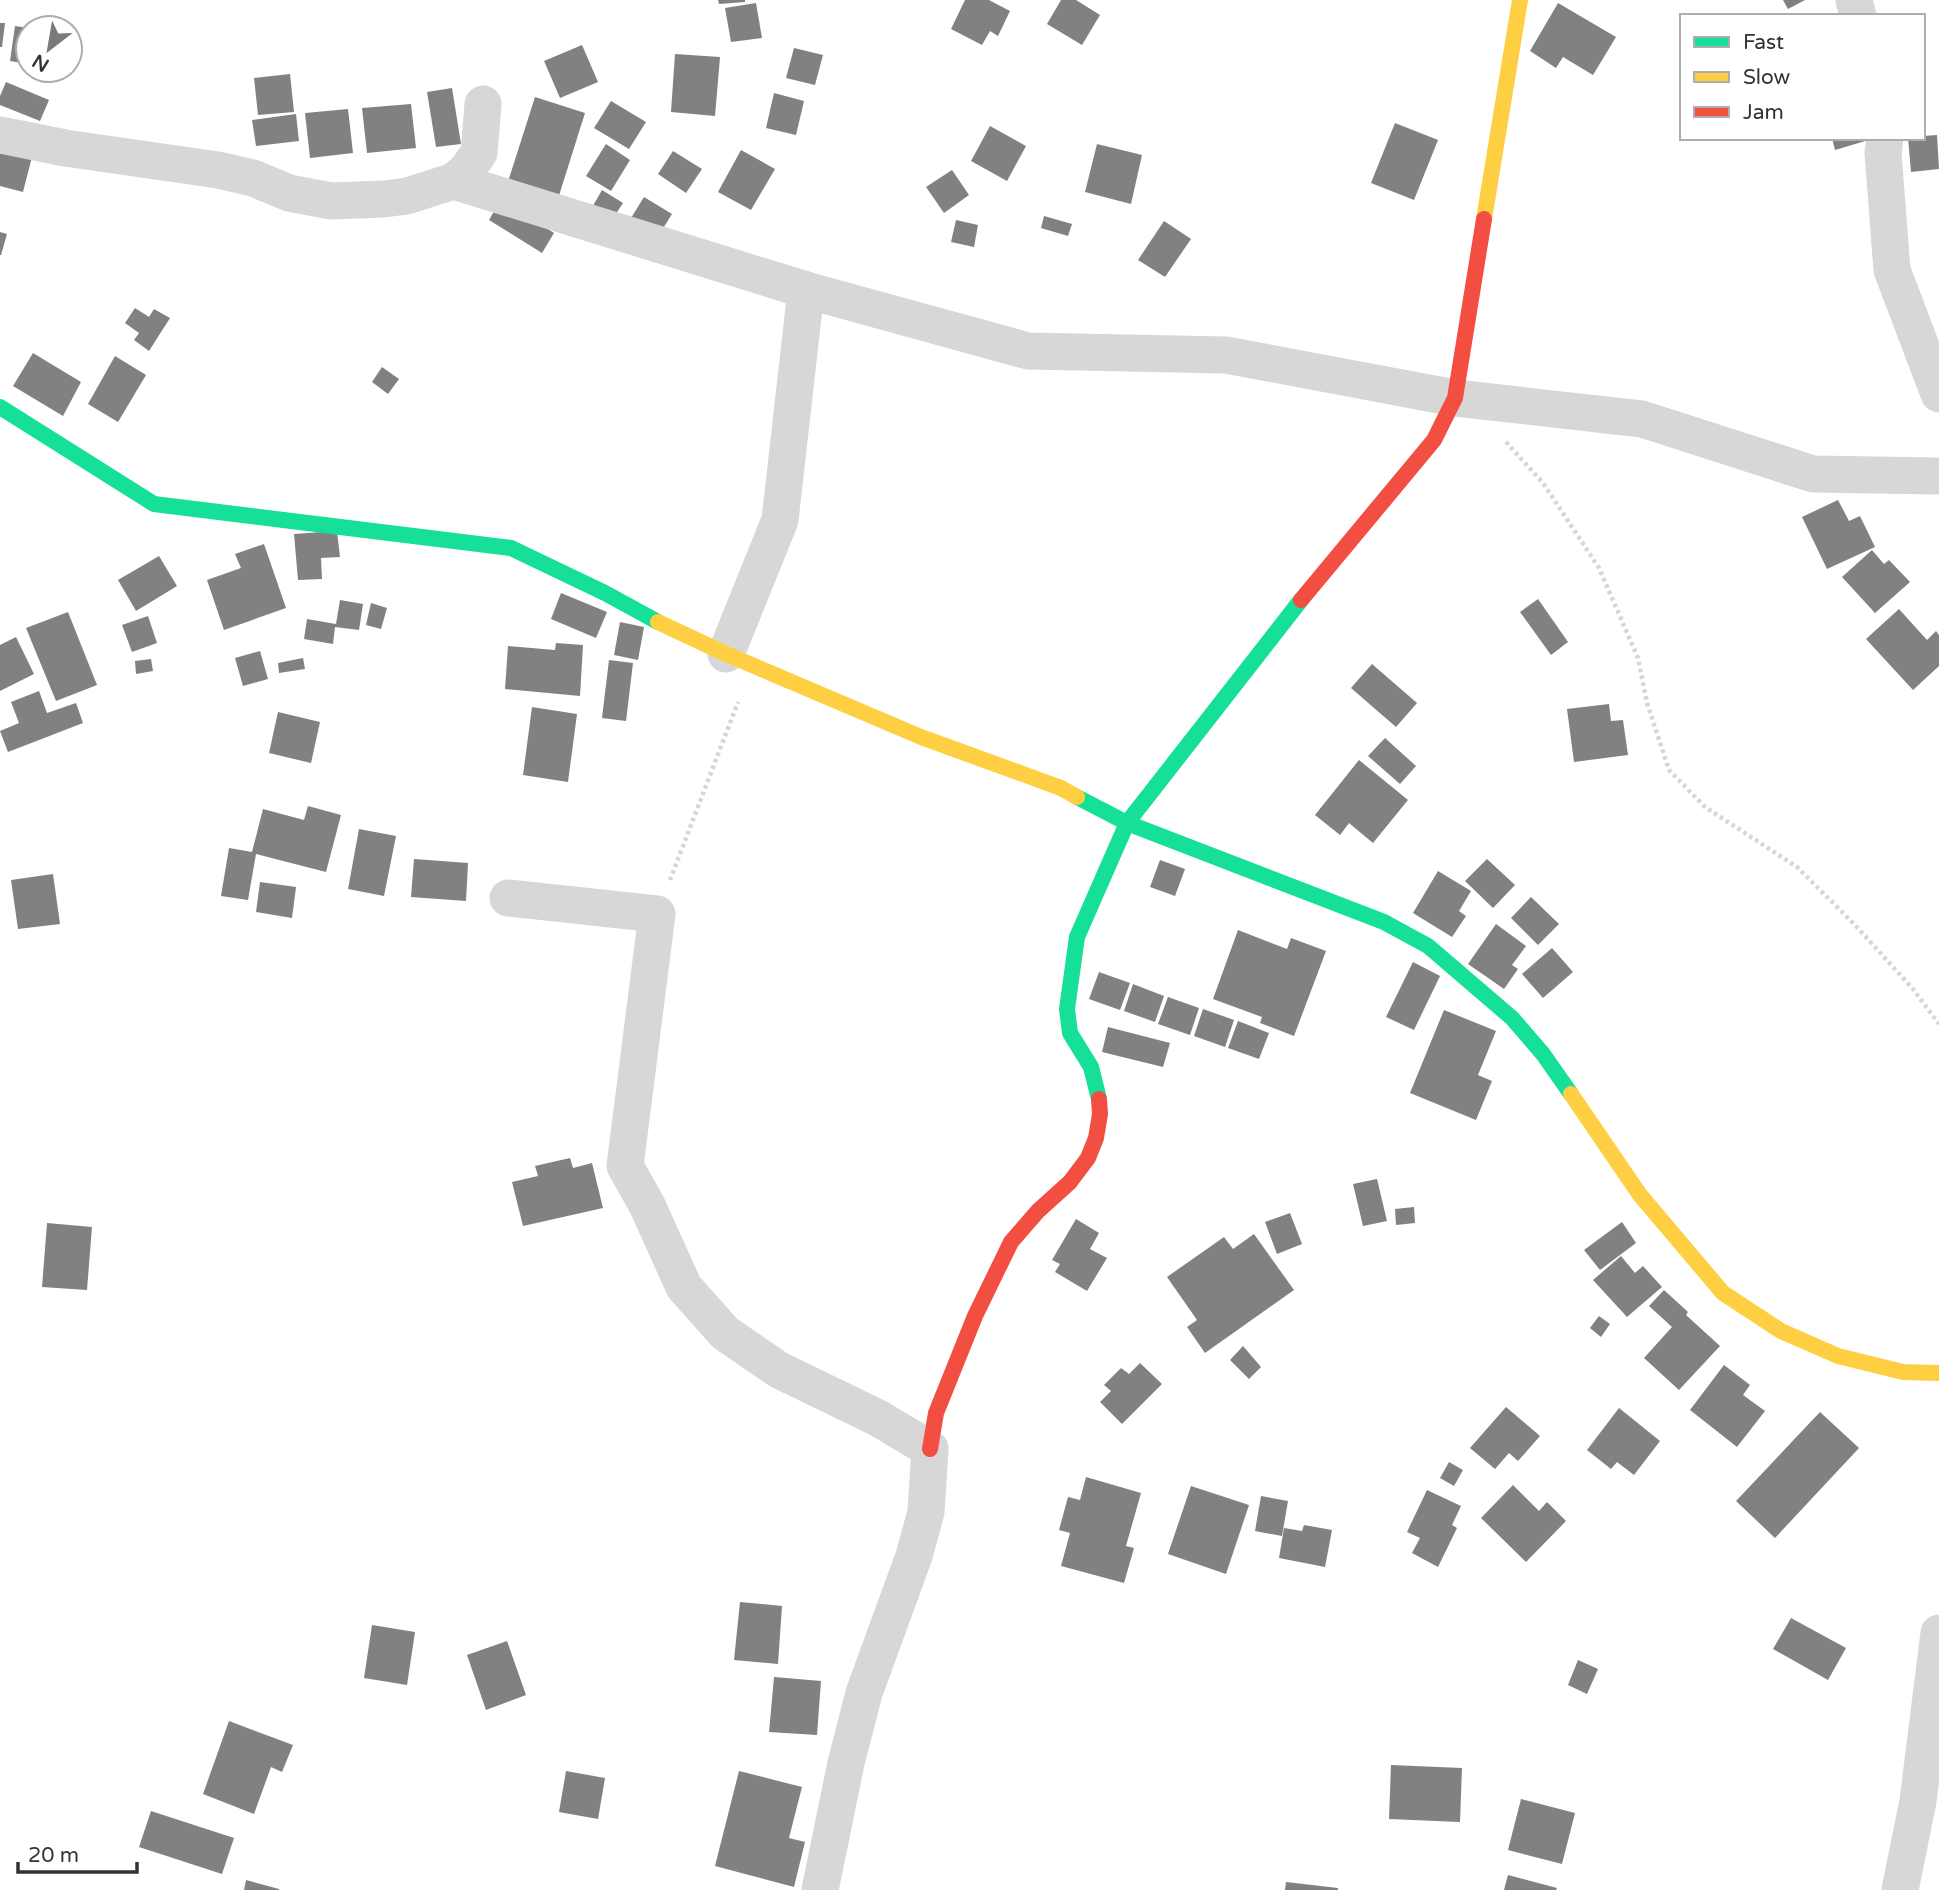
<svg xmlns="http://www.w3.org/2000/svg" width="1939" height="1890" font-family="'Varela Round',sans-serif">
	<rect width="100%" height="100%" fill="#fff"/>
	<g fill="#818181">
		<polygon points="718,0 745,0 745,2 719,4"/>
		<polygon points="965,0 989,0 1010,11 998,36 990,31 982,45 951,29"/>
		<polygon points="1061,0 1076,0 1100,15 1082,45 1047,24"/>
		<polygon points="1783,0 1805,0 1788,9"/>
		<polygon points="756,3 762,38 731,42 725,8"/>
		<polygon points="1558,3 1616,37 1593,75 1563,57 1556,68 1530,51"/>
		<polygon points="0,23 5,23 2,47 0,47"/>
		<polygon points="15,26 28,28 28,64 10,61"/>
		<polygon points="582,45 598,82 560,98 544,61"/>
		<polygon points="794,48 823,55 815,85 786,78"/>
		<polygon points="675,54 720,57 715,116 671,112"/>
		<polygon points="290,74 294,112 258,115 254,78"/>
		<polygon points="6,82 49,100 40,121 0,105 0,96"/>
		<polygon points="452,88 461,144 436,147 427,92"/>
		<polygon points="774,93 804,101 796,135 766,128"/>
		<polygon points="535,97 585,113 556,205 506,188"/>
		<polygon points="611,101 646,122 629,149 594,128"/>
		<polygon points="411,104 416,148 367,153 362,108"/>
		<polygon points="348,109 353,153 310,158 305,113"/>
		<polygon points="296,114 299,141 256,146 252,120"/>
		<polygon points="1395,123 1438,140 1414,200 1371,183"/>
		<polygon points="990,126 1026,146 1007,181 971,161"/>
		<polygon points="1937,135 1939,169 1911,172 1908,138 1923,138 1923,136"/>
		<polygon points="1832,138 1872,138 1872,139 1835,150"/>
		<polygon points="606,144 630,160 611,191 586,176"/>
		<polygon points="1097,144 1142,155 1131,204 1085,192"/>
		<polygon points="0,149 32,157 23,192 0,186"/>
		<polygon points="741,150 775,169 751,210 718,192"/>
		<polygon points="673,151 702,169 686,193 658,174"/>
		<polygon points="952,170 969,195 944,213 926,187"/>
		<polygon points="602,190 623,203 610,223 590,211"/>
		<polygon points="644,197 672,214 659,235 631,218"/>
		<polygon points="501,199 554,233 542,253 489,220"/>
		<polygon points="1044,216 1072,224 1068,236 1041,228"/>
		<polygon points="956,220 978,225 974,247 951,242"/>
		<polygon points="1164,221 1191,239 1165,277 1138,260"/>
		<polygon points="0,232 7,234 1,255 0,255"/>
		<polygon points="135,308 149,317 154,309 170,318 149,351 134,340 139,333 125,323"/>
		<polygon points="33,353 81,382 63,416 13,386"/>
		<polygon points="115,356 146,375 118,422 88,404"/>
		<polygon points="382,367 399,379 388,394 372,382"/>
		<polygon points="1838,500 1849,521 1860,516 1875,547 1827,569 1802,517"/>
		<polygon points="337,531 340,557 321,558 322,579 298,580 294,534"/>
		<polygon points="264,544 286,608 224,630 207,580 241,568 235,554"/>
		<polygon points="1872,550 1884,564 1889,560 1910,582 1875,613 1842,577"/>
		<polygon points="159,556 177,586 136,611 118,580"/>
		<polygon points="561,593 607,612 596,638 551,619"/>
		<polygon points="1538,599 1568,642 1551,655 1520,612"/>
		<polygon points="340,600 363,604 359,630 335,627 333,644 304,639 307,619 336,624"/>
		<polygon points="371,603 387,608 381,629 366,625"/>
		<polygon points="1899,609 1927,640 1936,631 1939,635 1939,666 1913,690 1866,639"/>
		<polygon points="68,612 97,685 56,701 26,628"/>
		<polygon points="148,616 157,643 132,652 122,625"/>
		<polygon points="620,622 644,627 638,660 614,655"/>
		<polygon points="16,637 34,674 0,691 0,645"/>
		<polygon points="556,643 583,645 580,696 505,689 508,646 555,650"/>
		<polygon points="260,651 268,679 243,686 235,658"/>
		<polygon points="303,658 305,669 279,673 278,663"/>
		<polygon points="151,659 153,671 136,674 135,661"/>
		<polygon points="609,660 633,663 626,721 602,718"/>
		<polygon points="1372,664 1417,703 1396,727 1351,688"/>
		<polygon points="39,691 47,713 76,703 83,723 8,752 0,731 19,723 11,702"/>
		<polygon points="1609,704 1611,721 1623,720 1628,755 1574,762 1567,709"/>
		<polygon points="532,707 577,714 568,782 523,775"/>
		<polygon points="278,712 320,722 311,763 269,753"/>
		<polygon points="1385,738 1416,766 1400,784 1368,756"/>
		<polygon points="1359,760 1408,800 1373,843 1349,823 1340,835 1315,815"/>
		<polygon points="308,806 341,815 326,872 256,854 248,900 221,896 229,848 252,852 263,809 304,820"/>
		<polygon points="359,829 396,836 384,896 348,889"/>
		<polygon points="414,859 468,863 466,901 411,897"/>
		<polygon points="1487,859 1515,885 1493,908 1465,881"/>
		<polygon points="1160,860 1185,869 1175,896 1150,887"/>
		<polygon points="1438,871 1471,891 1459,911 1466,916 1452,937 1413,913"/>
		<polygon points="53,874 60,924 18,929 11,880"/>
		<polygon points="260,882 296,887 292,918 256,912"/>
		<polygon points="1531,897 1559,924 1538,945 1511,918"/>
		<polygon points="1496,924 1526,946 1512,965 1518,969 1504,989 1468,964"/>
		<polygon points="1238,930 1287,949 1291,938 1326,951 1294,1036 1260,1023 1262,1017 1213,999"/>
		<polygon points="1552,948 1573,972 1543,998 1522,974"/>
		<polygon points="1413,962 1440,976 1414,1030 1386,1017"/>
		<polygon points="1099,972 1130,983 1120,1010 1089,999"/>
		<polygon points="1133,984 1164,996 1155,1022 1124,1011"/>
		<polygon points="1168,997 1199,1008 1190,1035 1158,1024"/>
		<polygon points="1203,1009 1234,1020 1225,1047 1194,1036"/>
		<polygon points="1444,1010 1496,1031 1478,1075 1492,1081 1476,1120 1410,1093"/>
		<polygon points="1238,1021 1269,1033 1259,1059 1228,1048"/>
		<polygon points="1108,1027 1170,1043 1163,1067 1102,1052"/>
		<polygon points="570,1158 573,1168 592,1163 603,1208 523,1226 512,1182 538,1176 535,1166"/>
		<polygon points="1377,1179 1387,1221 1363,1226 1353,1184"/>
		<polygon points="1414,1207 1415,1223 1396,1225 1395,1209"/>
		<polygon points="1290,1213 1302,1244 1277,1254 1265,1222"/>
		<polygon points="1076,1219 1099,1233 1090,1249 1107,1258 1087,1291 1055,1272 1060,1264 1052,1260"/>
		<polygon points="1622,1222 1636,1243 1600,1270 1584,1250"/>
		<polygon points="47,1223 92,1227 87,1290 42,1287"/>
		<polygon points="1254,1234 1294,1290 1205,1353 1187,1327 1197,1320 1167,1277 1224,1237 1233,1249"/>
		<polygon points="1621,1256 1635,1273 1643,1266 1662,1287 1627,1317 1593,1280"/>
		<polygon points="1664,1290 1688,1312 1686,1315 1720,1346 1679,1390 1644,1358 1672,1327 1649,1306"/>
		<polygon points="1599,1316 1610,1324 1601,1337 1590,1328"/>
		<polygon points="1243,1346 1261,1367 1249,1379 1230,1360"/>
		<polygon points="1140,1363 1162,1384 1122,1424 1100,1402 1111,1391 1104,1385 1121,1368 1129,1374"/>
		<polygon points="1724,1365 1750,1385 1743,1395 1765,1411 1737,1447 1690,1410"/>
		<polygon points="1506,1407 1540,1436 1518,1461 1509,1453 1495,1469 1470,1448"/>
		<polygon points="1619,1408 1660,1441 1634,1475 1617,1462 1611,1469 1587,1450"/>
		<polygon points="1820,1412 1859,1448 1775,1538 1736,1501"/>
		<polygon points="1449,1462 1463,1470 1454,1486 1440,1478"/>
		<polygon points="1086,1477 1141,1493 1126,1546 1134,1548 1124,1583 1061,1566 1070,1533 1059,1530 1068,1497 1080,1500"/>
		<polygon points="1513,1485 1539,1511 1547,1502 1566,1521 1526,1562 1481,1518"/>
		<polygon points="1191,1486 1249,1505 1226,1574 1168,1554"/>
		<polygon points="1427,1490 1461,1506 1452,1525 1457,1528 1438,1567 1412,1553 1420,1538 1407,1532"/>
		<polygon points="1261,1496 1288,1501 1282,1536 1255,1531"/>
		<polygon points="1304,1525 1332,1530 1325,1567 1279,1558 1284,1528 1302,1531"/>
		<polygon points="740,1602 782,1606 778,1664 734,1660"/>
		<polygon points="1791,1618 1846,1648 1828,1680 1773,1649"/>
		<polygon points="372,1625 415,1632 407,1685 364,1678"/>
		<polygon points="507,1641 526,1695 486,1710 467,1655"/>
		<polygon points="1578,1660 1598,1669 1587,1694 1568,1685"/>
		<polygon points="774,1677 821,1681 817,1735 769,1732"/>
		<polygon points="229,1721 293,1745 282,1772 271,1767 254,1814 203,1794"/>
		<polygon points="1391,1765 1462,1768 1460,1822 1389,1819"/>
		<polygon points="566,1771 605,1778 598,1819 559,1812"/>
		<polygon points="739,1771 802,1787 789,1838 805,1842 794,1887 715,1866"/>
		<polygon points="1521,1799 1575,1813 1562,1864 1508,1850"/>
		<polygon points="151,1811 234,1838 222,1874 139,1847"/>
		<polygon points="1508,1875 1557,1888 1556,1890 1504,1890"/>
		<polygon points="246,1880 279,1889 279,1890 244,1890"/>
		<polygon points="1286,1882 1338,1888 1338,1890 1285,1890"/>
	</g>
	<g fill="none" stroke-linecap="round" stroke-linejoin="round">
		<g stroke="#d6d6d6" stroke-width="4.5" stroke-dasharray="3.5 3.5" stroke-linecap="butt">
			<polyline points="1506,442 1543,483 1599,568 1638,658 1647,703 1669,770 1705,807 1797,867 1855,925 1913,989 1939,1024"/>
			<polyline points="670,880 738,702"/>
		</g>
		<g stroke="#d7d7d7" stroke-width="37">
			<polyline points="1854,0 1858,16"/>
			<polyline points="0,135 65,148 218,170 253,178 289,193 331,201 384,199 407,196 454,181 466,171 479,153 483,104"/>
			<polyline points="1885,138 1883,153 1892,270 1939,394"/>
			<polyline points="454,181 806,290 1028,351 1226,355 1455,398 1642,419 1813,474 1939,476"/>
			<polyline points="726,654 780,520 806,290"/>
			<polyline points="508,898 657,914 625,1166 647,1205 684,1287 725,1333 779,1370 878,1418 930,1449 926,1512 914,1556 864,1693 846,1763 820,1890"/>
			<polyline points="1900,1890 1918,1801 1939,1633"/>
		</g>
		<g stroke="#16e098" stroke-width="16">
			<polyline points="0,407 154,504 511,548 605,593 658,622"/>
			<polyline points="1077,797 1127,823 1384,922 1428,946 1512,1018 1543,1054 1571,1094"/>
			<polyline points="1099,1099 1091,1067 1070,1033 1067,1009 1077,937 1127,823 1301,600"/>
		</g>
		<g stroke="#ffcf43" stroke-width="16">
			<polyline points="1484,219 1520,0"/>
			<polyline points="658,622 726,654 921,737 1061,788 1077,797"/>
			<polyline points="1571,1094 1640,1195 1723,1293 1781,1331 1838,1356 1903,1372 1939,1373"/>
		</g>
		<g stroke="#f24e42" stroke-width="16">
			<polyline points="1301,600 1434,440 1455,398 1484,219"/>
			<polyline points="930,1449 936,1413 975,1316 1011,1242 1038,1211 1070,1182 1088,1158 1096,1138 1100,1114 1099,1099"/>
		</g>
	</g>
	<rect x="1680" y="14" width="245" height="126" fill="#ffffff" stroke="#adadad" stroke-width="2"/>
	<rect x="1694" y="37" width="35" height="10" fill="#16e098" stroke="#adadad" stroke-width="2"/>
	<text x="1743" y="49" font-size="21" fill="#333333">Fast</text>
	<rect x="1694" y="72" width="35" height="10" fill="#ffcf43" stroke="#adadad" stroke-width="2"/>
	<text x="1743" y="84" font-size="21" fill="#333333">Slow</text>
	<rect x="1694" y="107" width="35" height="10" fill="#f24e42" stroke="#adadad" stroke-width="2"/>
	<text x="1743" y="119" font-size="21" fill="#333333">Jam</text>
	<g transform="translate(49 49) rotate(211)"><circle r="33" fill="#ffffff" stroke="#adadad" stroke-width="2"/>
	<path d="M0-5L12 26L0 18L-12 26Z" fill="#7a7a7a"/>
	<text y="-10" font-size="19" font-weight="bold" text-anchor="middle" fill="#333333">N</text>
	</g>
	<path d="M18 1862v10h119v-10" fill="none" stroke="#333333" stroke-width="3.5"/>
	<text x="28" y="1862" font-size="21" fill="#333333" stroke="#ffffff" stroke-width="5" paint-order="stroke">20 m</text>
</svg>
